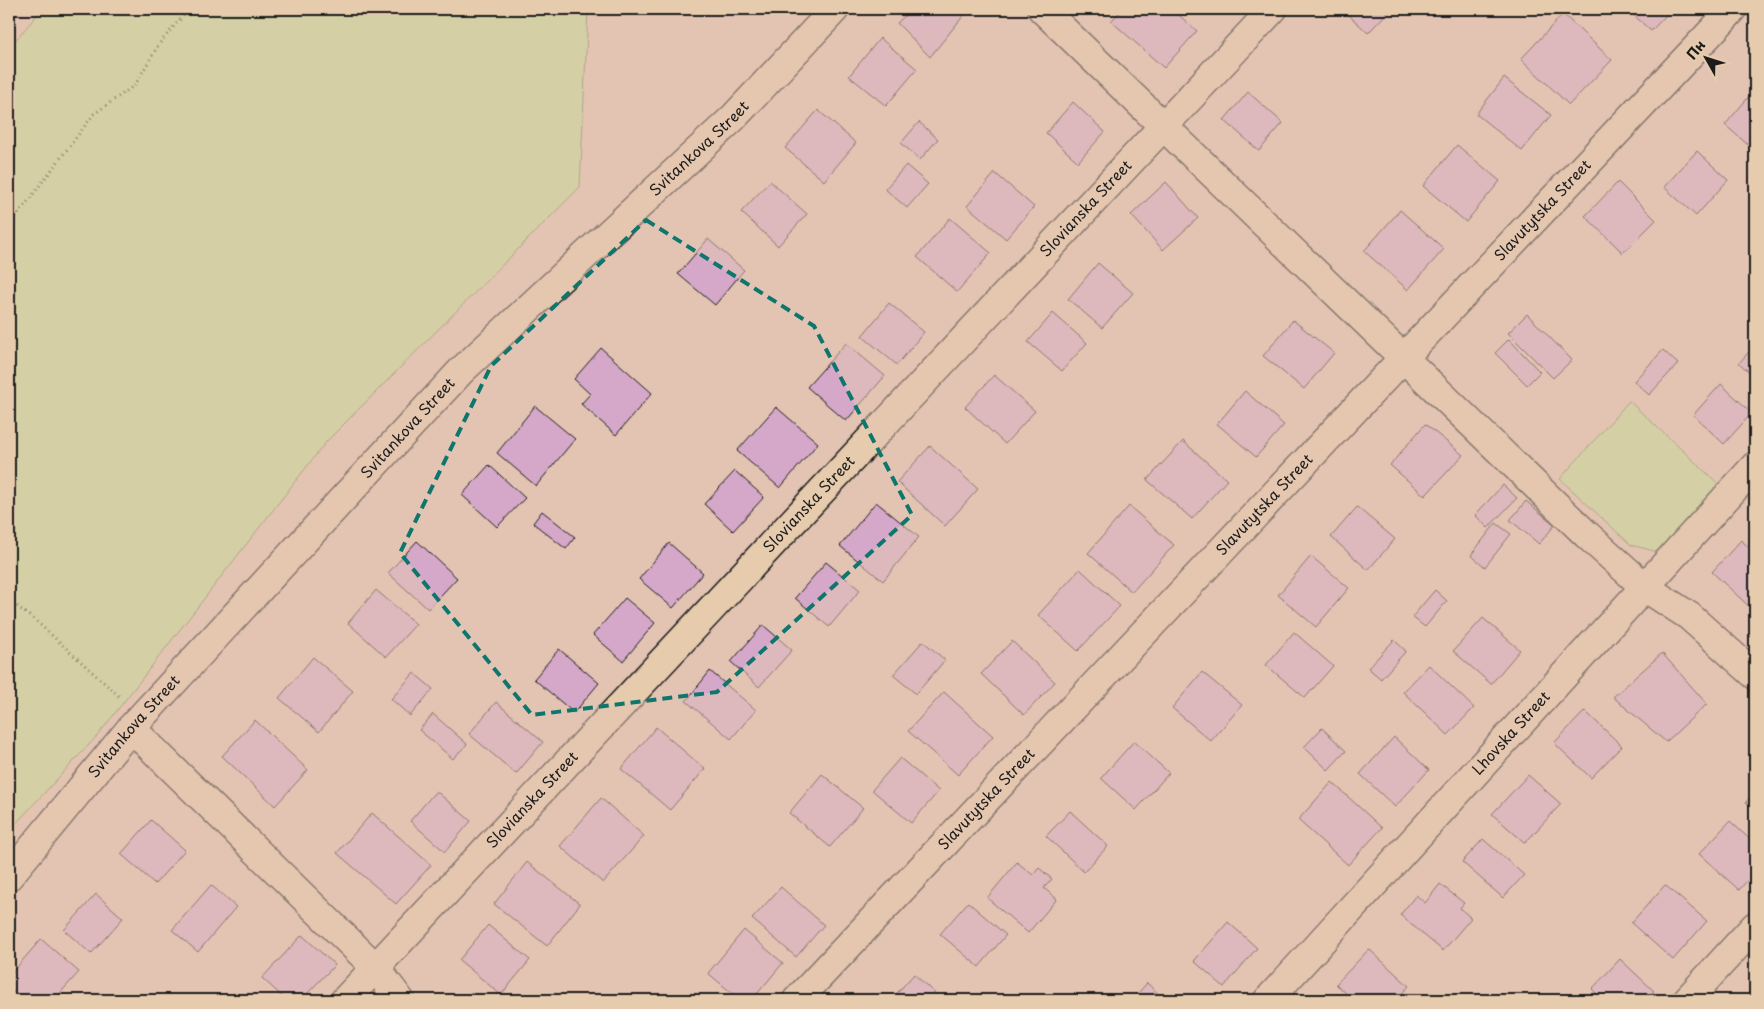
<svg xmlns="http://www.w3.org/2000/svg" width="1764" height="1009" font-family="'Playpen Sans',sans-serif">
	<rect width="100%" height="100%" fill="#e3c4b3"/>
	<filter id="ink" filterUnits="userSpaceOnUse"><feTurbulence type="fractalNoise" baseFrequency=".02" numOctaves="2"/><feDisplacementMap in="SourceGraphic" scale="10" xChannelSelector="R" yChannelSelector="G"/><feConvolveMatrix kernelMatrix="1 2 1 2 8 2 1 2 1" color-interpolation-filters="sRGB"/></filter>
	<g filter="url(#ink)">
		<g fill="#c2dc93" stroke="#6f7c58">
			<polygon points="42,9 588,9 580,187 326,442 98,735 9,831 9,48"/>
			<polygon points="1629,401 1724,489 1691,526 1658,552 1631,545 1560,479"/>
		</g>
		<g fill="#d5a8ca" stroke="#1c1c1c">
			<polygon points="912,9 969,9 930,57 897,23"/>
			<polygon points="1123,9 1172,9 1197,31 1164,68 1111,21"/>
			<polygon points="1342,9 1391,9 1368,33"/>
			<polygon points="1627,9 1672,9 1651,31"/>
			<polygon points="1563,14 1612,60 1569,105 1521,59"/>
			<polygon points="880,38 917,69 886,106 849,76"/>
			<polygon points="1504,78 1551,115 1522,151 1476,114"/>
			<polygon points="1248,92 1283,123 1259,151 1224,120"/>
			<polygon points="1751,94 1755,97 1755,151 1725,125"/>
			<polygon points="1073,102 1105,132 1078,162 1046,133"/>
			<polygon points="818,110 856,143 824,181 785,148"/>
			<polygon points="919,122 938,139 920,160 901,143"/>
			<polygon points="1457,145 1500,181 1466,222 1423,186"/>
			<polygon points="1697,151 1728,180 1696,216 1664,187"/>
			<polygon points="906,165 928,184 907,208 885,189"/>
			<polygon points="995,173 1034,207 1006,239 967,206"/>
			<polygon points="770,181 807,214 778,246 741,212"/>
			<polygon points="1166,182 1198,218 1163,250 1131,215"/>
			<polygon points="1618,182 1656,220 1623,253 1585,216"/>
			<polygon points="1400,210 1444,249 1408,290 1364,251"/>
			<polygon points="950,218 991,253 957,292 917,257"/>
			<polygon points="708,239 744,270 715,305 678,274"/>
			<polygon points="1098,263 1133,293 1102,328 1068,299"/>
			<polygon points="889,303 924,332 897,365 862,336"/>
			<polygon points="1053,313 1087,343 1062,371 1028,342"/>
			<polygon points="1527,314 1572,360 1553,378 1508,333"/>
			<polygon points="1293,320 1334,353 1304,389 1263,356"/>
			<polygon points="1509,339 1540,372 1527,385 1495,353"/>
			<polygon points="846,343 885,376 846,421 807,387"/>
			<polygon points="1755,345 1755,377 1739,363"/>
			<polygon points="601,348 652,393 616,435 581,404 590,394 574,379"/>
			<polygon points="1663,350 1678,364 1649,395 1634,381"/>
			<polygon points="994,375 1035,411 1005,444 965,407"/>
			<polygon points="1721,384 1752,413 1724,444 1693,415"/>
			<polygon points="1245,391 1284,425 1256,457 1217,424"/>
			<polygon points="535,406 575,439 536,486 497,453"/>
			<polygon points="776,407 818,443 780,488 737,451"/>
			<polygon points="1425,424 1463,455 1425,496 1390,465"/>
			<polygon points="1183,441 1227,480 1192,519 1147,480"/>
			<polygon points="930,446 978,489 945,526 897,482"/>
			<polygon points="489,465 525,498 497,527 462,495"/>
			<polygon points="735,471 764,497 733,531 704,504"/>
			<polygon points="1503,485 1517,498 1488,528 1475,515"/>
			<polygon points="1526,501 1555,525 1539,544 1510,520"/>
			<polygon points="876,502 919,537 883,581 840,546"/>
			<polygon points="1129,506 1174,545 1132,592 1088,553"/>
			<polygon points="1357,507 1395,539 1368,570 1331,537"/>
			<polygon points="542,511 575,537 566,549 533,523"/>
			<polygon points="1496,523 1511,534 1485,567 1471,555"/>
			<polygon points="1741,540 1755,553 1754,611 1712,572"/>
			<polygon points="417,541 457,578 428,609 388,573"/>
			<polygon points="669,543 703,573 673,608 639,579"/>
			<polygon points="1311,556 1349,588 1316,627 1278,595"/>
			<polygon points="826,562 860,590 829,627 795,598"/>
			<polygon points="1080,569 1120,606 1078,651 1038,615"/>
			<polygon points="376,590 416,624 386,657 348,623"/>
			<polygon points="1435,590 1447,601 1425,627 1412,617"/>
			<polygon points="625,598 655,623 623,661 593,635"/>
			<polygon points="1483,618 1520,650 1491,684 1453,651"/>
			<polygon points="763,625 792,650 759,687 731,662"/>
			<polygon points="1294,632 1333,666 1305,698 1266,665"/>
			<polygon points="1394,640 1406,651 1381,679 1368,668"/>
			<polygon points="923,641 945,660 916,694 893,675"/>
			<polygon points="1012,641 1055,682 1024,715 981,674"/>
			<polygon points="559,649 599,683 574,713 534,679"/>
			<polygon points="1662,653 1707,704 1666,742 1613,697"/>
			<polygon points="313,657 353,691 319,732 279,698"/>
			<polygon points="1429,665 1474,708 1448,735 1403,692"/>
			<polygon points="710,671 756,710 731,739 686,701"/>
			<polygon points="1202,672 1242,705 1211,741 1172,708"/>
			<polygon points="414,673 433,689 410,716 391,699"/>
			<polygon points="944,692 993,736 958,775 908,731"/>
			<polygon points="496,702 543,742 516,774 469,734"/>
			<polygon points="1585,711 1622,746 1591,778 1554,743"/>
			<polygon points="433,714 467,744 453,759 419,730"/>
			<polygon points="255,720 308,770 275,806 222,756"/>
			<polygon points="656,727 705,769 670,810 621,769"/>
			<polygon points="1322,728 1346,751 1328,770 1304,747"/>
			<polygon points="1394,737 1429,770 1395,807 1360,774"/>
			<polygon points="1134,741 1169,773 1136,810 1101,778"/>
			<polygon points="900,758 939,791 911,823 872,790"/>
			<polygon points="822,774 863,808 830,847 789,813"/>
			<polygon points="1528,775 1561,804 1525,843 1492,814"/>
			<polygon points="1332,782 1382,828 1348,865 1298,820"/>
			<polygon points="436,791 471,821 445,852 410,821"/>
			<polygon points="1755,792 1755,811 1746,802"/>
			<polygon points="601,798 644,836 603,883 560,846"/>
			<polygon points="1070,811 1108,846 1084,872 1046,836"/>
			<polygon points="372,813 431,865 396,904 337,853"/>
			<polygon points="151,820 185,850 155,884 121,854"/>
			<polygon points="1730,821 1755,844 1755,872 1739,890 1699,854"/>
			<polygon points="1483,839 1524,875 1503,898 1462,862"/>
			<polygon points="527,862 580,904 547,946 494,904"/>
			<polygon points="1017,862 1033,875 1039,868 1052,879 1044,888 1057,899 1028,933 987,898"/>
			<polygon points="1440,884 1464,903 1460,908 1471,918 1443,951 1400,915 1416,895 1425,903"/>
			<polygon points="211,885 236,907 198,952 172,930"/>
			<polygon points="1665,885 1707,921 1673,960 1631,923"/>
			<polygon points="781,887 824,925 796,957 752,919"/>
			<polygon points="96,894 123,918 91,954 64,930"/>
			<polygon points="968,902 1006,935 979,967 940,934"/>
			<polygon points="1228,922 1257,948 1224,987 1194,961"/>
			<polygon points="488,925 530,960 501,995 459,960"/>
			<polygon points="744,930 783,963 752,1000 740,1000 708,973"/>
			<polygon points="302,935 335,965 301,1000 286,1000 262,978"/>
			<polygon points="41,939 79,972 54,1000 23,1000 9,988 9,976"/>
			<polygon points="1369,949 1409,986 1396,1000 1353,1000 1336,984"/>
			<polygon points="1620,959 1654,991 1645,1000 1603,1000 1592,989"/>
			<polygon points="914,974 942,1000 891,1000"/>
			<polygon points="1147,983 1165,1000 1132,1000"/>
			<polygon points="1755,988 1755,1000 1744,1000"/>
			<polygon points="683,994 691,1000 677,1000"/>
		</g>
		<g fill="none" stroke-linecap="round" stroke-linejoin="round">
			<g stroke="#1c1c1c" stroke-width="31">
				<g id="minor">
					<polyline points="1042,9 1587,535 1646,588 1689,616 1755,675"/>
					<polyline points="131,728 375,967 400,1000"/>
					<path id="s1" d="M9 876 131 728 461 371 733 118 835 9"/>
					<path id="s2" d="M345 1000 1273 9"/>
					<path id="s3" d="M797 1000 1733 9"/>
					<path id="s4" d="M1268 1000 1755 466"/>
					<polyline points="1687,1000 1755,926"/>
				</g>
			</g>
			<g stroke="#1c1c1c" stroke-width="3" stroke-dasharray="1 4" stroke-linecap="butt">
				<polyline points="9,226 94,114 135,85 159,44 189,9"/>
				<polyline points="9,600 36,621 121,698"/>
			</g>
			<use href="#minor" stroke="#e6cbad" stroke-width="28"/>
		</g>
	</g>
	<path d="M0 0H1764V1009H0ZM646 220 814 326 912 515 717 692 532 715 400 553 491 366Z" fill="#e3c4b3" fill-opacity=".55" fill-rule="evenodd"/>
	<path fill="none" stroke="#0f766e" stroke-width="4" stroke-dasharray="10 6" stroke-linejoin="round" d="M646 220 814 326 912 515 717 692 532 715 400 553 491 366Z"/>
	<g text-anchor="middle" stroke-width="4.5" stroke-linejoin="round" paint-order="stroke">
		<g font-size="15" fill="#1c1c1c" stroke="#e6cbad">
			<text dy="5" stroke="none"><textPath href="#s1" startOffset="1004">Svitankova Street</textPath></text>
			<text dy="5" stroke="none"><textPath href="#s2" startOffset="1084">Slovianska Street</textPath></text>
			<text dy="5" stroke="none"><textPath href="#s3" startOffset="1086">Slavutytska Street</textPath></text>
			<text dy="5" stroke="none"><textPath href="#s1" startOffset="600">Svitankova Street</textPath></text>
			<text dy="5" stroke="none"><textPath href="#s2" startOffset="679">Slovianska Street</textPath></text>
			<text dy="5" stroke="none"><textPath href="#s3" startOffset="681">Slavutytska Street</textPath></text>
			<text dy="5" stroke="none"><textPath href="#s1" startOffset="195">Svitankova Street</textPath></text>
			<text dy="5" stroke="none"><textPath href="#s4" startOffset="361">Lhovska Street</textPath></text>
			<text dy="5" stroke="none"><textPath href="#s3" startOffset="276">Slavutytska Street</textPath></text>
			<text dy="5" stroke="none"><textPath href="#s2" startOffset="274">Slovianska Street</textPath></text>
		</g>
	</g>
	<rect width="1764" height="1009" fill="none" stroke="#e6cbad" stroke-width="30"/>
	<rect x="15" y="15" width="1734" height="979" fill="none" stroke="#1c1c1c" stroke-width="2" filter="url(#ink)"/>
	<g transform="translate(1706 58) rotate(309)" stroke="#e6cbad" stroke-width="4" paint-order="stroke">
	<path d="M0-4L9 19L0 12L-9 19Z" fill="#1c1c1c"/>
	<text y="-8" font-size="14" font-weight="bold" text-anchor="middle" fill="#1c1c1c">Пн</text>
	</g>
</svg>
